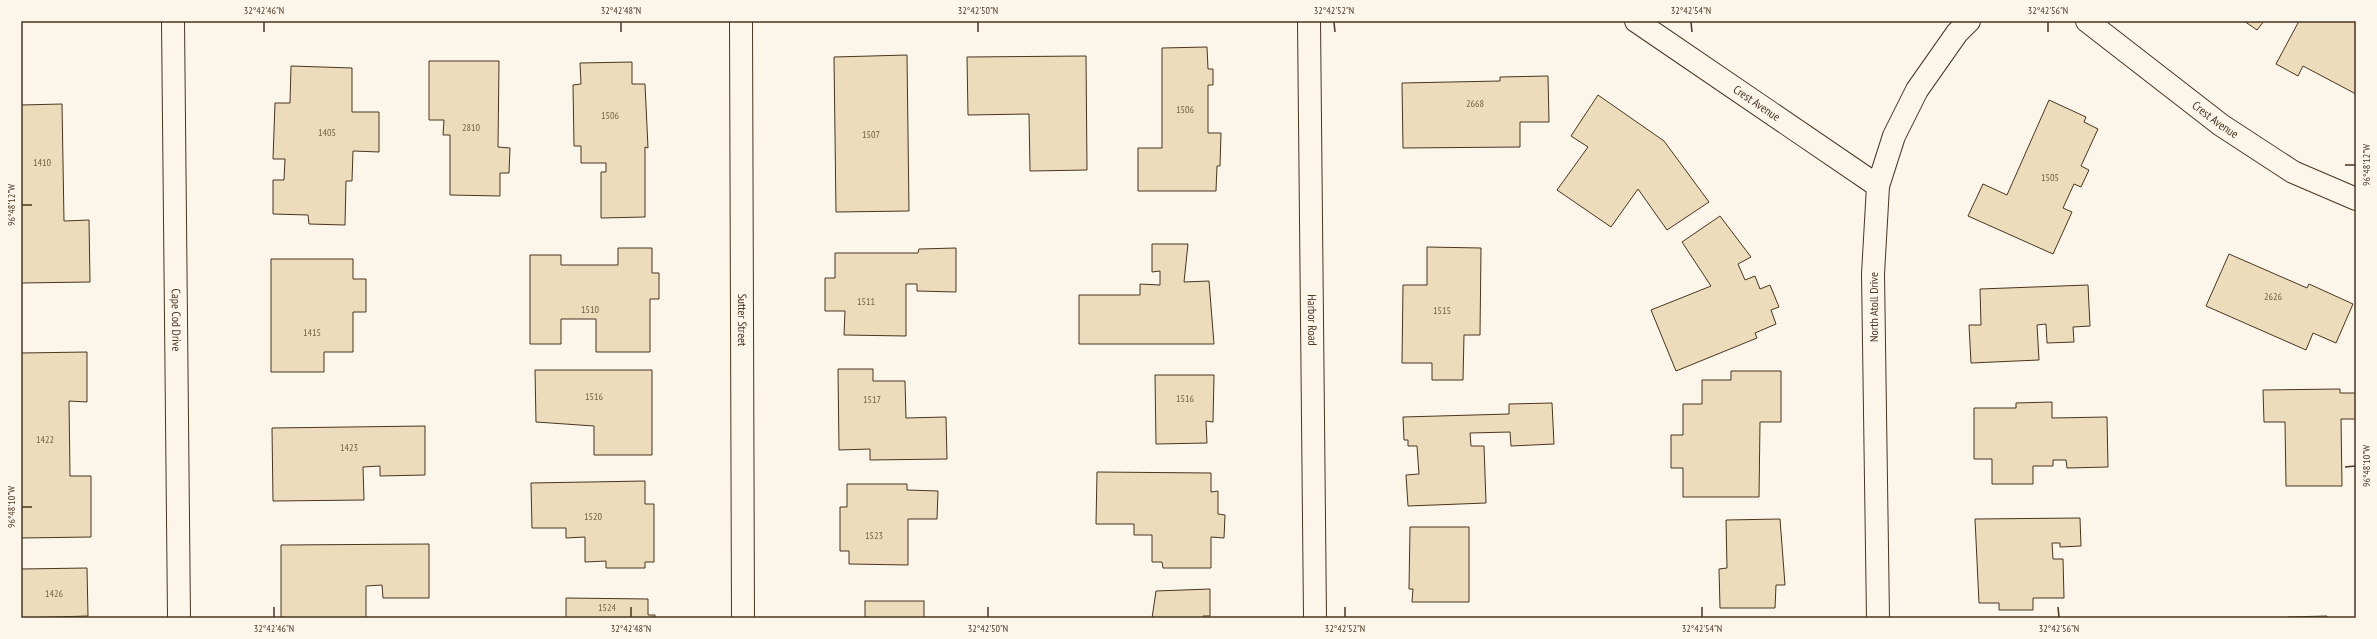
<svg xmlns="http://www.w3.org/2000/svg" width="2377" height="639" font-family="'PT Sans Narrow',sans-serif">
	<rect width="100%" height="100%" fill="#fbf6e9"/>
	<g fill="#ecdcbc" stroke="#4a3520">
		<polygon points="2244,21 2264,21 2257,30"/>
		<polygon points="2299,21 2356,21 2356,94 2303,66 2298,76 2276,64"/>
		<polygon points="1207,47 1208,69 1213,69 1213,85 1208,85 1208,133 1221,133 1220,166 1217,166 1216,191 1138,191 1138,148 1162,148 1162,48"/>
		<polygon points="907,55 909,211 836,212 834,57"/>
		<polygon points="1086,56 1087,170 1030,171 1029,114 968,115 967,57"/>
		<polygon points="429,61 499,61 498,147 510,148 509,173 500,173 500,196 450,195 450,135 443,135 444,120 429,120"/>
		<polygon points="632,62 632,84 645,84 648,148 645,147 645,217 601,218 601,172 606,172 606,163 581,163 581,146 574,146 573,85 581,84 580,63"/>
		<polygon points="291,66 352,68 352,112 379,112 379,152 353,151 352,181 346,181 345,225 309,224 308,215 273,214 273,180 284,180 285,159 273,159 275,103 290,103"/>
		<polygon points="1548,76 1549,122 1520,122 1520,147 1403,148 1402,83 1500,81 1500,77"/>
		<polygon points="1598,95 1664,141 1709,202 1667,230 1638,189 1611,227 1557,190 1588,147 1571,136"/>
		<polygon points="2049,100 2086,117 2084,122 2098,129 2081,166 2089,170 2081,187 2074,184 2063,208 2072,212 2053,254 1968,216 1983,184 2007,195"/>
		<polygon points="62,104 64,221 89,220 90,282 21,283 21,105"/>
		<polygon points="1720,216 1751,257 1738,264 1745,280 1755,276 1760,289 1770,285 1779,307 1771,310 1776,324 1755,333 1757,338 1676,371 1651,310 1711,286 1682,242"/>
		<polygon points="1152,244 1188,244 1184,282 1209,281 1214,344 1079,344 1079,295 1140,295 1140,284 1160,285 1160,271 1152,272"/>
		<polygon points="1427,247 1481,248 1480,335 1464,335 1463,380 1432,380 1432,363 1402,363 1403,285 1427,285"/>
		<polygon points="618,248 652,248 652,273 659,273 659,299 650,299 650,352 596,352 596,319 561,319 561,344 530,344 530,255 561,255 561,265 618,265"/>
		<polygon points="956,248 956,292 917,291 917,284 906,284 906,336 844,335 845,311 825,311 825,278 835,278 835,253 918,253 919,249"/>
		<polygon points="2229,254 2307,288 2309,284 2353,304 2336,343 2313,333 2306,350 2206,306"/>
		<polygon points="271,259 353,259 353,279 366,279 366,312 353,312 353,352 324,352 324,372 271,372"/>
		<polygon points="2088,285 2090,326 2073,327 2074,342 2047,343 2046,324 2037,325 2039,360 1971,363 1969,325 1981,325 1980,289"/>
		<polygon points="87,352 87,402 69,401 70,476 91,476 91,537 21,538 21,353"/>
		<polygon points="838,369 873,369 873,381 905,381 906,418 946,417 947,459 870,460 870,449 839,450"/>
		<polygon points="535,370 652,370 652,455 594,455 594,426 536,422"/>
		<polygon points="1731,371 1781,371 1781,422 1760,422 1759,497 1683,497 1683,468 1671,468 1671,435 1683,435 1683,404 1702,404 1702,380 1731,380"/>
		<polygon points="1155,375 1214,375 1213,422 1206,421 1207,443 1156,444"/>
		<polygon points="2340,389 2340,393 2356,393 2356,419 2341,419 2342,486 2286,486 2285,422 2264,422 2263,390"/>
		<polygon points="2052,402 2052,418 2107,417 2108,467 2067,468 2066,460 2053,460 2053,466 2033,466 2033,484 1992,484 1992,459 1974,459 1974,408 2016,408 2016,403"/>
		<polygon points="1552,403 1554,444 1511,446 1510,432 1470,433 1471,446 1484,446 1486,503 1408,506 1406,475 1419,474 1417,446 1408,446 1408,440 1404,440 1403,417 1509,414 1509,404"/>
		<polygon points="425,426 425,475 380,476 380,466 363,467 364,500 273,501 272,428"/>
		<polygon points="1097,472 1211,473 1211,492 1218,491 1218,514 1225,515 1224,538 1211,537 1211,568 1163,568 1162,562 1152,562 1152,535 1134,535 1134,524 1096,524"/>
		<polygon points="645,481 645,504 654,504 654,562 645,562 645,568 606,568 606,561 585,562 585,537 566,538 566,528 532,528 531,483"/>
		<polygon points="847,484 907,484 907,490 938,491 937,519 908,519 908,565 849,564 849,551 840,551 840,507 847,507"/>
		<polygon points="2080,518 2081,546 2060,547 2060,543 2052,543 2053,559 2063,559 2064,598 2033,598 2033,610 1999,610 1999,603 1979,603 1975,519"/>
		<polygon points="1780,519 1785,585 1776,585 1775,608 1720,608 1719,569 1727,568 1726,520"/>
		<polygon points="1410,527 1469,527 1469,602 1412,602 1413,589 1409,589"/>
		<polygon points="429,544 429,598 383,598 382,585 366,586 366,618 281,618 281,545"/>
		<polygon points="87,568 88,616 21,618 21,569"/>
		<polygon points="1210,589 1210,616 1203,616 1203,618 1152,618 1156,591"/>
		<polygon points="566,598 648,599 648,615 655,615 655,618 566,618"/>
		<rect x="865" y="601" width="59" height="17"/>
		<polygon points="2327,616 2327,618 2288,618 2288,617"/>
	</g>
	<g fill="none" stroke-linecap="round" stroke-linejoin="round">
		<g stroke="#4a3520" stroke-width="24">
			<g id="minor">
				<path id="s1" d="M173 21 179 618"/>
				<path id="s2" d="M741 21 743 618"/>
				<path id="s3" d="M1309 21 1315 618"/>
				<path id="s4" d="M1636 21 1878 186"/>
				<path id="s5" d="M2087 21 2221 125 2293 172 2356 199"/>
				<polyline points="1878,618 1873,274 1878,186 1894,136 1917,90 1957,33 1969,21"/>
			</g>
		</g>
		<use href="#minor" stroke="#fbf6e9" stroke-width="22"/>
	</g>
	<path fill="none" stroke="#4a3520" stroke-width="1.5" d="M264 22V32M621 22V32M978 22V32M1334 22 1335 32M1691 22 1692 32M2048 22V32M2345 165H2355M22 205H32M2345 467 2355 466M22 507H32M274 607V617M631 607V617M988 607V617M1345 607V617M1702 607V617M2058 607 2059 617"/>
	<g text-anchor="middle" stroke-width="3" stroke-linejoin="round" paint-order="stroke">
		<g font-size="10" fill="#725f47">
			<text x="1475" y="107">2668</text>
			<text x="1185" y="113">1506</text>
			<text x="610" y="119">1506</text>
			<text x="471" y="131">2810</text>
			<text x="327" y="136">1405</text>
			<text x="871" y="138">1507</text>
			<text x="42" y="166">1410</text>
			<text x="2050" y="181">1505</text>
			<text x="2273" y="300">2626</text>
			<text x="866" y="305">1511</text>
			<text x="590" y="313">1510</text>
			<text x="1442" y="314">1515</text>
			<text x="312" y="336">1415</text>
			<text x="594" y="400">1516</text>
			<text x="1185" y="402">1516</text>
			<text x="872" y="403">1517</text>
			<text x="45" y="443">1422</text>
			<text x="349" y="451">1423</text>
			<text x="593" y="520">1520</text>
			<text x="874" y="539">1523</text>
			<text x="54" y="597">1426</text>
			<text x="607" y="611">1524</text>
		</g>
		<g font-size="12" fill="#4a3520" stroke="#fbf6e9">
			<text dy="4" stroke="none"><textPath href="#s4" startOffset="146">Crest Avenue</textPath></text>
			<text dy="4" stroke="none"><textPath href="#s5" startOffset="162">Crest Avenue</textPath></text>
			<text transform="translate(1874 307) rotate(-90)" y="4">North Atoll Drive</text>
			<text dy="4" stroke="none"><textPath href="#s1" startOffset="299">Cape Cod Drive</textPath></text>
			<text dy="4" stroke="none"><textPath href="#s2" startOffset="299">Sutter Street</textPath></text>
			<text dy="4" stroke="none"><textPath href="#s3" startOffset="299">Harbor Road</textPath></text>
		</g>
	</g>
	<rect width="2377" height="639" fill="none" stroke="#fbf6e9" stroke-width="44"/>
	<rect x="22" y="22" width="2333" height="595" fill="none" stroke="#4a3520" stroke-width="1.5"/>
	<g font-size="10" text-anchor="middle" fill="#4a3520">
		<text x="264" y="14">32°42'46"N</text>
		<text x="621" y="14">32°42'48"N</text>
		<text x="978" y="14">32°42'50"N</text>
		<text x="1334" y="14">32°42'52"N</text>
		<text x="1691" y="14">32°42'54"N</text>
		<text x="2048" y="14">32°42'56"N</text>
		<text transform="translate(2366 165) rotate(-90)" y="4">96°48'12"W</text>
		<text transform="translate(11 205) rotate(-90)" y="4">96°48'12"W</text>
		<text transform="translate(2366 466) rotate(-90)" y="4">96°48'10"W</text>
		<text transform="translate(11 507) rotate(-90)" y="4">96°48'10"W</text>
		<text x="274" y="632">32°42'46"N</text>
		<text x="631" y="632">32°42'48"N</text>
		<text x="988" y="632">32°42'50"N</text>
		<text x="1345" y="632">32°42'52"N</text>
		<text x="1702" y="632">32°42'54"N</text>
		<text x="2059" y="632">32°42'56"N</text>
	</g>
</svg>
